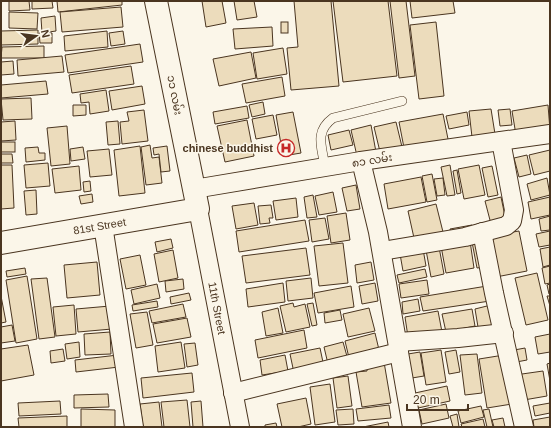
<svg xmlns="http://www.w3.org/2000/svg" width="551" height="428" font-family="Arial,'Noto Sans Myanmar',sans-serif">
	<rect width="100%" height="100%" fill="#fbf6e9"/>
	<g fill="#ecdcbc" stroke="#4a3520">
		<polygon points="9,1 29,1 30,10 9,11"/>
		<polygon points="32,1 52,1 53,8 32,9"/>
		<polygon points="57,1 122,1 122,5 58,12"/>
		<polygon points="202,1 222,1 226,23 206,27"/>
		<polygon points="234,1 254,1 257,17 237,20"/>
		<polygon points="294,1 331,1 339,86 291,90 287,48 298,47"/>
		<polygon points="333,1 388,1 397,76 343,82"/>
		<polygon points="390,1 406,1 415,76 399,78"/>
		<polygon points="410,1 453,1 455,13 412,18"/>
		<polygon points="121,7 123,27 62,32 60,12"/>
		<polygon points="9,12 38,13 37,29 9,28"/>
		<polygon points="55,16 56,31 42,33 41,18"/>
		<rect x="281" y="22" width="7" height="11"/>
		<polygon points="436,22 444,96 419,99 410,25"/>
		<polygon points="272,27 273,46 235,49 233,29"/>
		<polygon points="38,30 38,44 1,45 1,31"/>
		<polygon points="107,31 108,47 65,51 64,36"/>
		<polygon points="123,31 125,44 111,46 109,33"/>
		<polygon points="39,33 52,33 52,43 40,43"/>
		<polygon points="140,44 143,62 68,73 65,55"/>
		<polygon points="44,46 44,58 1,58 2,47"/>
		<polygon points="283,48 287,74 257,79 253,53"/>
		<polygon points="251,52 256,78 219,86 213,59"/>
		<polygon points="62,56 64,72 18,76 17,60"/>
		<polygon points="13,61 14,74 1,75 1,62"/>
		<polygon points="131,66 134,84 72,93 69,75"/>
		<polygon points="282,77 285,96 246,103 242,84"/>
		<polygon points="46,81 48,94 1,98 1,85"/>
		<polygon points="142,86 145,104 112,110 109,91"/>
		<polygon points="106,90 109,111 90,114 89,102 81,103 80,94"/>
		<polygon points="31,98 32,119 3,120 1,99"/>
		<polygon points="263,102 265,114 252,117 249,105"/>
		<polygon points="73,105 86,105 86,115 73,116"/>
		<polygon points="548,105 550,130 516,135 512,111"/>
		<polygon points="247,106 249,118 215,124 213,112"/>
		<polygon points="491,109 495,134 472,137 469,111"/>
		<polygon points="510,109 512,125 500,126 498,110"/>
		<polygon points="144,110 148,141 122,144 120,122 129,121 127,112"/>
		<polygon points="293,112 301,153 283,156 276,115"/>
		<polygon points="467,112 469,125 449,129 446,116"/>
		<polygon points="443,114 449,144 405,153 399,122"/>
		<polygon points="273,115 277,135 256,139 252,119"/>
		<polygon points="247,120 254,156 225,162 217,126"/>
		<polygon points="15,121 16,140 1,141 1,122"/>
		<polygon points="118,121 120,144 108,145 106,122"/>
		<polygon points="396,122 403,151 381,156 374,127"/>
		<polygon points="371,125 376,152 357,156 351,130"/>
		<polygon points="67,126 70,164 51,166 47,128"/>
		<polygon points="349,130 353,145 331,150 328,135"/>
		<rect x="1" y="142" width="14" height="10"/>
		<polygon points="150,145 152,158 159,157 162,183 146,185 141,147"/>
		<polygon points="140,146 145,193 119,196 114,150"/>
		<polygon points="167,146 170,171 161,172 159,154 154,155 153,148"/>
		<polygon points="38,147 39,153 45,153 45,160 26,162 25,148"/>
		<polygon points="83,147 85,159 71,161 70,149"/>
		<polygon points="109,149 112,175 90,177 87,151"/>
		<polygon points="550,150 550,171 534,175 529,155"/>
		<polygon points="1,154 12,154 13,163 1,163"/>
		<polygon points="527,155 531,174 519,177 514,158"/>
		<polygon points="48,163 50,186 26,188 24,165"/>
		<polygon points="1,165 12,165 14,208 1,209"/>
		<polygon points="450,165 455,195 447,196 441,167"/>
		<polygon points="479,165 485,195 464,199 458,169"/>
		<polygon points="79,166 81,190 55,193 52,169"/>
		<polygon points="492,166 498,195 488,197 482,168"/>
		<polygon points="457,170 461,193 457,194 453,171"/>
		<polygon points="432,174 437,200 427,202 422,176"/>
		<polygon points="421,177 426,202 388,209 384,184"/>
		<polygon points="443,178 445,195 437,196 434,179"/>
		<polygon points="547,178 550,195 531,200 527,184"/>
		<polygon points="90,181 91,191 84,192 83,182"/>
		<polygon points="356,185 360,209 347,211 342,188"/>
		<polygon points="36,190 37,214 26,215 24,191"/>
		<polygon points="333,192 337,212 319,215 315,196"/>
		<polygon points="92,194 93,202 81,204 79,196"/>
		<polygon points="313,195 317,217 307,218 304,197"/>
		<polygon points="501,197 506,221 491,224 485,201"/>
		<polygon points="550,197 550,215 531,219 528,202"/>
		<polygon points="296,198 298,217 276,220 273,201"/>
		<polygon points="254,203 258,225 236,229 232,206"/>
		<polygon points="436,204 443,232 414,238 408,211"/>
		<polygon points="271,205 273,218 269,218 270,223 260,224 258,206"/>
		<polygon points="346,213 350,240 331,243 327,216"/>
		<polygon points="550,216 550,230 541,231 539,219"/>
		<polygon points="325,218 329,239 312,242 309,220"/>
		<polygon points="305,220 309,241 239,252 236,231"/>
		<polygon points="472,225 473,231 451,236 450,229"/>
		<polygon points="519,231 527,271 496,277 489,236"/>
		<polygon points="550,231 550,245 539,247 536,234"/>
		<polygon points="171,239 173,248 157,252 155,242"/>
		<polygon points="470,241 474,268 446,273 441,246"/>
		<polygon points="481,241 485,267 477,268 472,242"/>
		<polygon points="343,243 348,283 319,286 314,246"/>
		<polygon points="439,247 444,274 431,277 426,250"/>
		<polygon points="550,247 550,265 543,267 540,249"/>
		<polygon points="306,248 310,275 246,283 242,256"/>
		<polygon points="423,249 426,266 403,271 400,254"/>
		<polygon points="173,250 178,278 159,282 154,254"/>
		<polygon points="140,255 146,285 126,289 120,259"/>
		<polygon points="97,262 100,295 67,298 64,265"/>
		<polygon points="371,262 374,280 357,283 355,265"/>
		<polygon points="550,266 550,283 545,284 542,268"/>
		<polygon points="25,268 26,274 7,277 6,271"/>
		<polygon points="425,269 427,277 399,283 397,275"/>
		<polygon points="537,273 548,320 526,325 515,278"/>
		<polygon points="27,276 37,339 16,343 6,280"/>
		<polygon points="47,278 55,337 39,339 31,279"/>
		<polygon points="311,278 313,298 288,301 286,281"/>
		<polygon points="183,279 184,289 166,292 165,281"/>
		<polygon points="427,280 429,294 401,298 399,284"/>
		<polygon points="283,283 285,302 248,307 246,289"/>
		<polygon points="375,283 378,301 362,304 359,286"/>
		<polygon points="157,284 160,298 134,304 131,290"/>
		<polygon points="550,284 550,293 549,294 547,285"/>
		<polygon points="351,286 354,307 318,313 314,293"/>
		<polygon points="487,286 490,301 423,311 420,297"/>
		<polygon points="189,293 191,300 171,304 170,297"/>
		<polygon points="1,296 6,322 1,323"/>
		<polygon points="547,296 550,296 550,306"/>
		<polygon points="418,299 420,311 403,314 402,302"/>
		<polygon points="157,301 158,307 133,311 132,305"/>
		<polygon points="293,303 294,307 305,304 310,327 286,332 280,306"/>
		<polygon points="313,303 317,325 312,326 307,304"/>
		<polygon points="183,304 186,317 152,323 149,311"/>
		<polygon points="74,305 76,334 56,336 53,307"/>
		<polygon points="491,305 495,325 478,327 475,309"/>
		<polygon points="110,306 112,329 78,332 76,309"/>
		<polygon points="278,308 283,333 266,336 262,312"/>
		<polygon points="369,308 375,331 348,337 343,314"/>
		<polygon points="472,309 475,326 446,332 442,314"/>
		<polygon points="340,310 342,320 325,323 324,313"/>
		<polygon points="438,311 442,332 408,337 405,317"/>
		<polygon points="147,312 153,345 136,348 130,314"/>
		<polygon points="187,318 191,337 157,343 153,324"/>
		<polygon points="12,325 15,341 1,343 1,327"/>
		<polygon points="304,330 307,348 258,358 255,340"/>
		<polygon points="110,332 111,354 85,355 84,334"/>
		<polygon points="375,333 380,354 350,362 345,341"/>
		<polygon points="550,334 550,352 538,354 535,337"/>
		<polygon points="79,342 80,357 67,359 65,344"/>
		<polygon points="181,342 185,368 158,372 155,346"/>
		<polygon points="343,342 348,360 328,364 324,347"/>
		<polygon points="195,343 198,365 187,367 184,344"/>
		<polygon points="28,345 34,375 1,381 1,349"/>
		<polygon points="320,348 324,367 294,373 290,354"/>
		<polygon points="525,348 527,360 511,363 509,351"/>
		<polygon points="63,349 65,361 51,363 50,351"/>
		<polygon points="441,350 446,382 426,385 421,353"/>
		<polygon points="456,350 460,372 449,374 445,352"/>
		<polygon points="420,352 424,376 412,378 408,354"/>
		<polygon points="477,354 482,393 465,395 460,355"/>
		<polygon points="118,355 119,367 76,372 75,360"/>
		<polygon points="285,355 288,371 262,375 260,360"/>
		<polygon points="504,355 512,404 487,408 479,359"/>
		<polygon points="384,362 391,403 362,407 356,372 367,371 367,364"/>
		<polygon points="550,363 550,381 547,364"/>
		<polygon points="543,371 547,396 518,401 515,375"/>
		<polygon points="192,373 194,392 143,398 141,378"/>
		<polygon points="348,376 352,406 337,408 333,378"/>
		<polygon points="330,384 335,422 315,425 310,387"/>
		<polygon points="447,386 450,401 418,408 415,393"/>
		<polygon points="108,394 109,407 74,408 74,395"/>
		<polygon points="306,398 311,424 298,427 282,427 277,404"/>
		<polygon points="187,400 190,427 164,427 161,402"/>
		<polygon points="60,401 61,414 19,416 18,403"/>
		<polygon points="201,401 203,427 193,427 191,402"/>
		<polygon points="159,402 162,427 143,427 140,404"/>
		<polygon points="550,403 550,413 535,416 533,406"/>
		<polygon points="446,404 449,418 422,424 419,410"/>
		<polygon points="389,405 391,418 358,421 356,409"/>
		<polygon points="481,406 484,417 461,423 458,411"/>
		<polygon points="81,409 115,410 115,427 81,427"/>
		<polygon points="353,409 354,424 338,425 336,410"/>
		<polygon points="489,409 493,427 487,427 483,410"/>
		<polygon points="457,414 459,427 453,427 450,416"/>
		<polygon points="67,416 67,427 19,427 18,418"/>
		<polygon points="550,417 550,427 534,427 533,420"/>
		<polygon points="503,418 505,427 494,427 492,420"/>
		<polygon points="483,419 485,427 462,427 461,424"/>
		<polygon points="388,422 389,427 363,427"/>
		<polygon points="276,423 277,427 265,427 265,425"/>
	</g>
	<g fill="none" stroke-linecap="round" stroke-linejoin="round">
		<g stroke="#4a3520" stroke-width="10">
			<path id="service" d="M325 167C322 147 314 132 333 118L402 101"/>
		</g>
		<g stroke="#4a3520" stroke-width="20">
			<g id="minor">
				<polyline points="361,161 378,232 412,427"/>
				<polyline points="194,189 361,161 550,134"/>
				<path id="s1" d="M198 209 240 427"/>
				<polyline points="103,225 134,427"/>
				<polyline points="482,232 494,293 524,427"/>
				<polyline points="382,251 465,237 506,226 512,221 514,210 501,141"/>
				<polyline points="398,342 458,338 504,333"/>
				<polyline points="233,393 399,352"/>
			</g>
		</g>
		<g stroke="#4a3520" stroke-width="24">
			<g id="tertiary">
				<path id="s2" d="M1 243 198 209 156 1"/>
			</g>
		</g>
		<use href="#service" stroke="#fbf6e9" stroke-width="9"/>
		<use href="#minor" stroke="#fbf6e9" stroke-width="18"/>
		<use href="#tertiary" stroke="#fbf6e9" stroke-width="22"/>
	</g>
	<defs>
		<g id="hospital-ring" transform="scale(0.9)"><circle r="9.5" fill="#fbf6e9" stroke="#c62828" stroke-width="1.5"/><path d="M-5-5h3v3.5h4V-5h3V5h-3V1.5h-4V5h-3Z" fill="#c62828"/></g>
	</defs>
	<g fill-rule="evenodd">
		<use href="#hospital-ring" x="286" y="148"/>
	</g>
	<g text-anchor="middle" stroke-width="3" stroke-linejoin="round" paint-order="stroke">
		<g font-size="11" fill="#4a3520" stroke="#fbf6e9">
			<text transform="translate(175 95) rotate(79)" y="4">၁၁ လမ်း</text>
			<text transform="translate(372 160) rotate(-9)" y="4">၈၁ လမ်း</text>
			<text dy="4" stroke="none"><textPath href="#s2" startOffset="100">81st Street</textPath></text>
			<text dy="4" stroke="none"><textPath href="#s1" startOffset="101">11th Street</textPath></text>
		</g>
		<g font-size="11" font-weight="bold" fill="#4a3520" stroke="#fbf6e9" text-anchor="end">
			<text x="273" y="152">chinese buddhist</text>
		</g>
	</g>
	<rect width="551" height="428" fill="none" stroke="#4a3520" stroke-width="4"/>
	<g transform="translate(36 36) rotate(76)" stroke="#fbf6e9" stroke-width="3" paint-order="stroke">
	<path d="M0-3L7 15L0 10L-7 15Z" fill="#4a3520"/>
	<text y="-6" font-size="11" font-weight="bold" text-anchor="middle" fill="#4a3520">N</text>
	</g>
	<path d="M407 404v6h61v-6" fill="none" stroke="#4a3520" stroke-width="2"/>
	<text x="413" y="404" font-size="12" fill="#4a3520" stroke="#fbf6e9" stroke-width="3" paint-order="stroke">20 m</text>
</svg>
